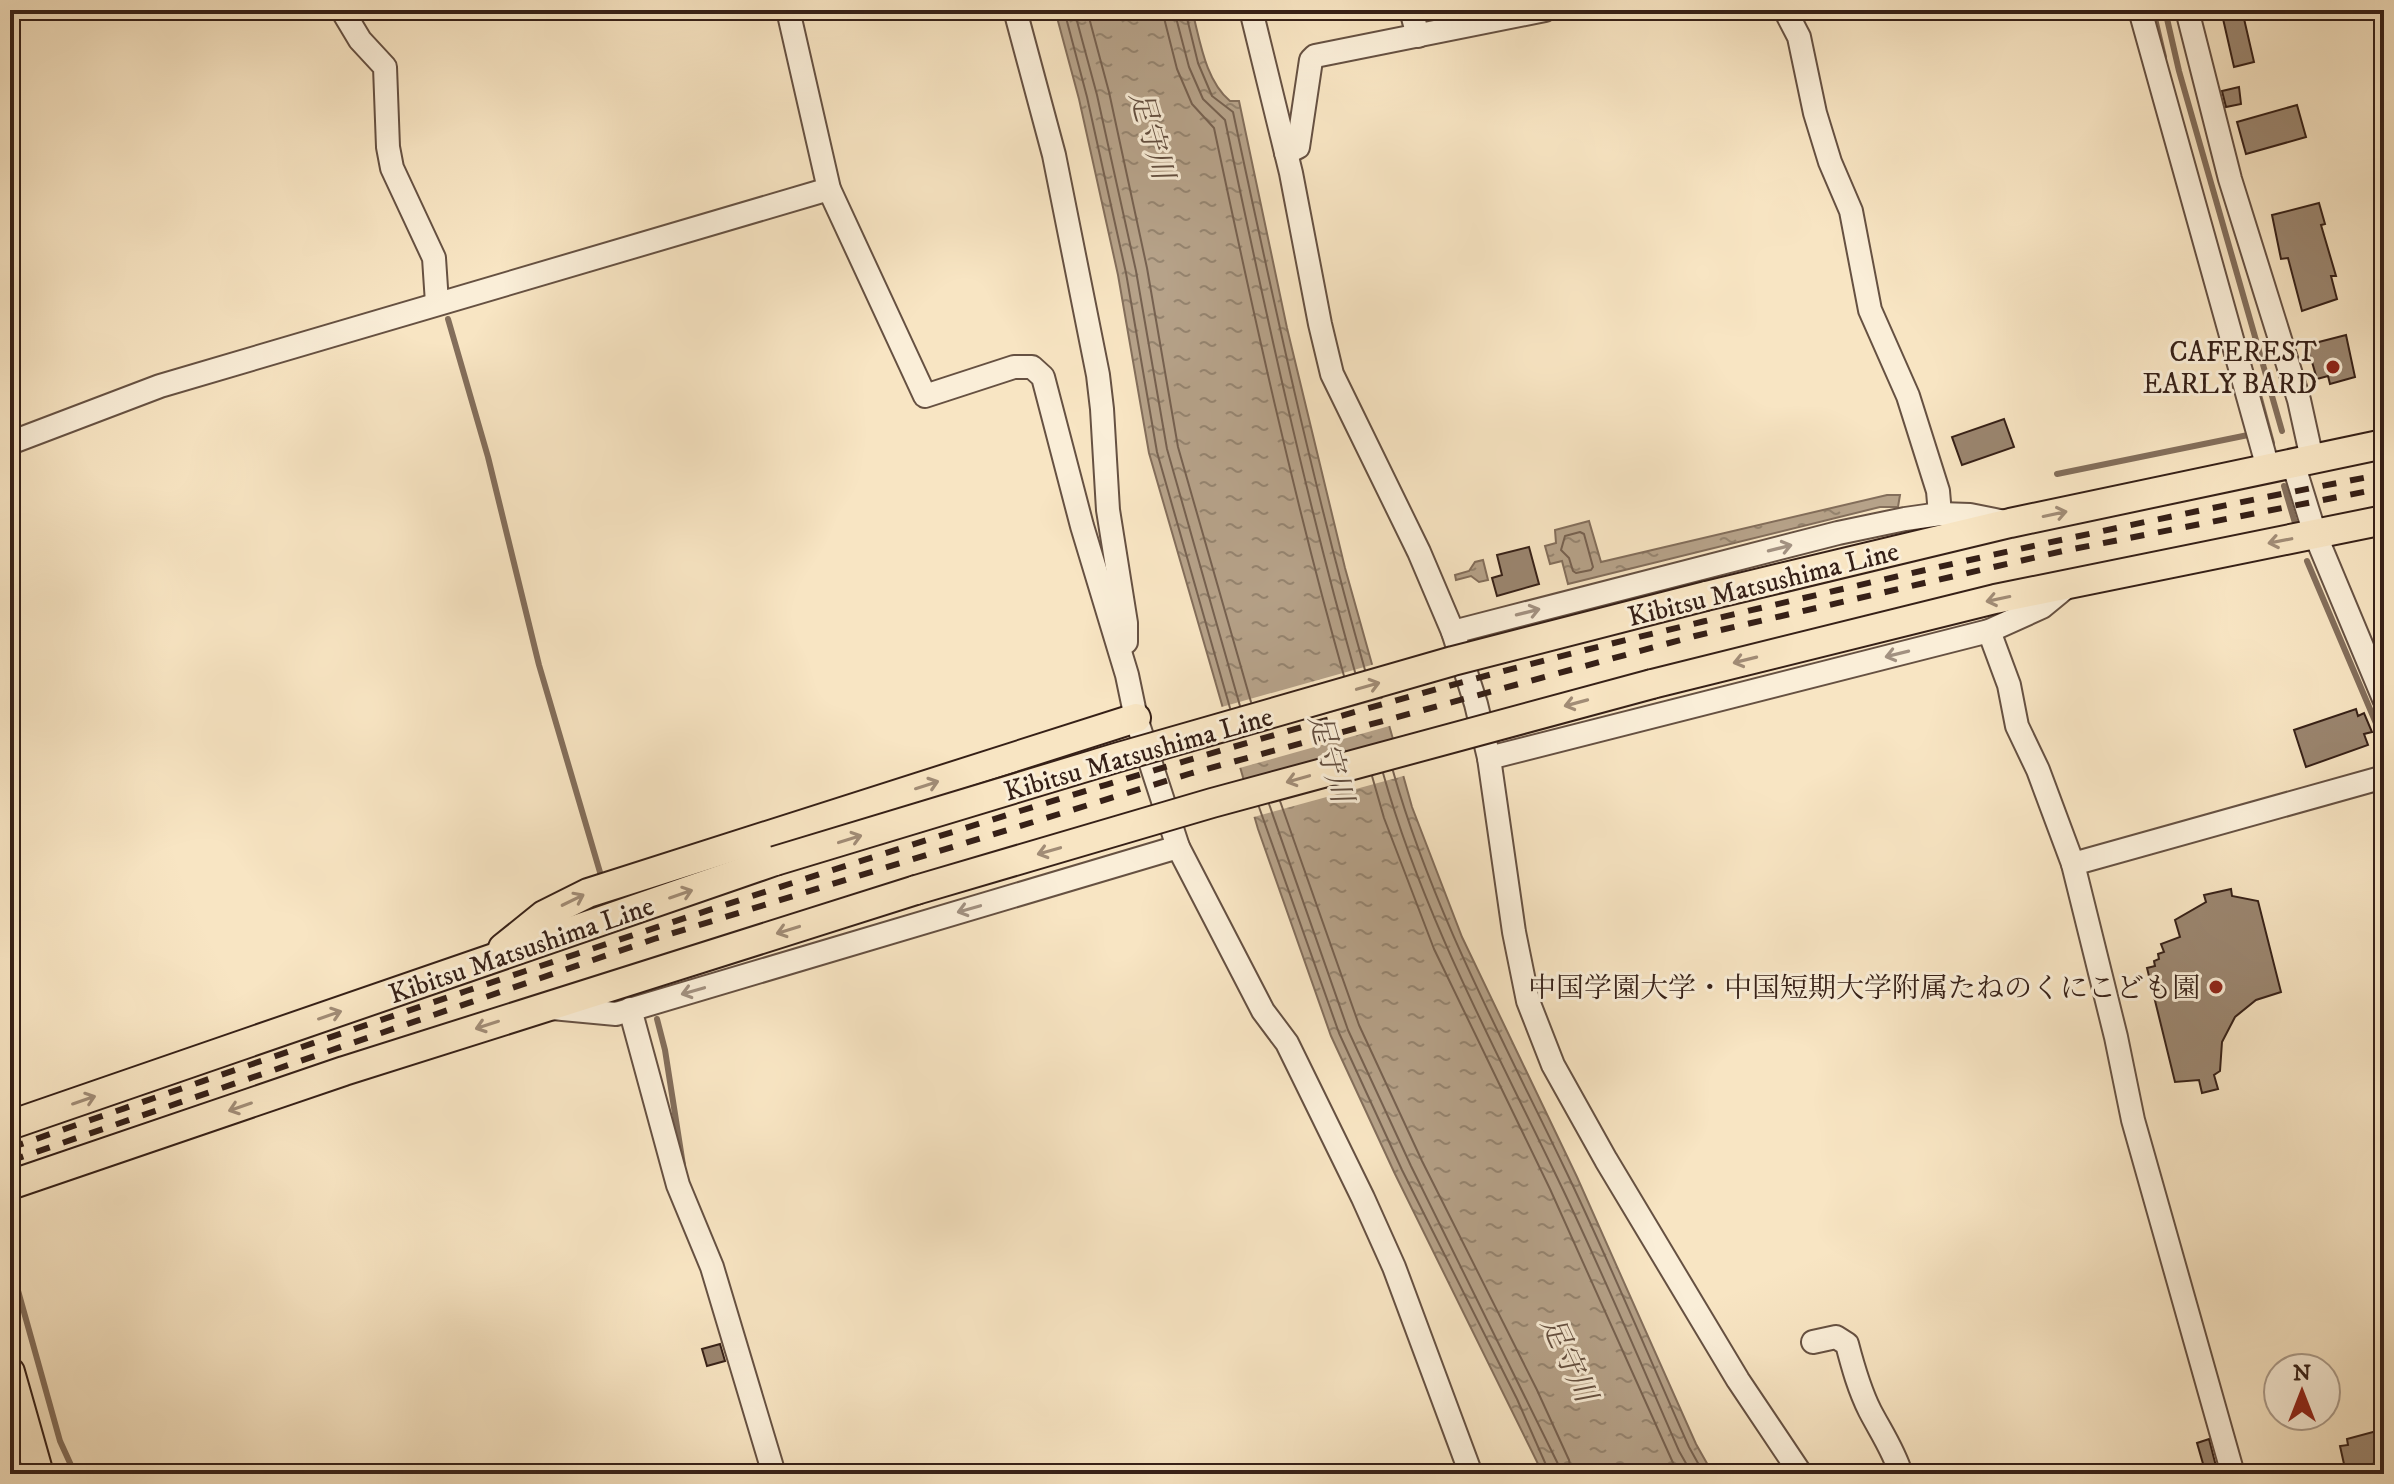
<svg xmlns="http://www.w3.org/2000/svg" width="2394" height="1484" font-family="'IM FELL DW Pica','Noto Serif JP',serif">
	<defs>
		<pattern id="water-ripples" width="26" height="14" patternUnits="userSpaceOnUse" patternTransform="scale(2)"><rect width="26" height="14" fill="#b6a289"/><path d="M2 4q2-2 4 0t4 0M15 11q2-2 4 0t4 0" fill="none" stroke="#95846f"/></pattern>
	</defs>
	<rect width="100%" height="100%" fill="#f8e5c3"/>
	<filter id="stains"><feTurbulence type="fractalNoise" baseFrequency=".0025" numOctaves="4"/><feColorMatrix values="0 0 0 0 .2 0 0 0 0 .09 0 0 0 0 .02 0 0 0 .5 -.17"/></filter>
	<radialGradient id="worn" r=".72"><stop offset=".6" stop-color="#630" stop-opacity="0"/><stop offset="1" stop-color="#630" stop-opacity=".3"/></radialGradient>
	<g fill="url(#water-ripples)" stroke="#836e5b" stroke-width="2">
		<path d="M1055 10H1192C1200 40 1205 80 1230 101H1239L1287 328 1345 568 1412 807 1462 937 1577 1177 1696 1444 1713 1474H1543L1395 1174 1331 1036 1258 829 1149 453 1118 275 1079 99Z"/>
		<polygon points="1887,495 1900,495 1898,507 1880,507 1568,584 1562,561 1550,564 1545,546 1556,543 1555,530 1589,521 1601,562"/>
		<polygon points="1483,560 1488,580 1479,582 1471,576 1456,580 1455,575 1469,571 1475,562"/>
	</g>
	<g fill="#f8e5c3">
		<polygon points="1375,664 1384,693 1226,737 1218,708"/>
		<polygon points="1385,698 1393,725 1236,769 1227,741"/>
		<polygon points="1397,740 1407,775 1250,818 1240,783"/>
	</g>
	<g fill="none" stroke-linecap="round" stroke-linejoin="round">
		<g stroke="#766150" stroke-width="2">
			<polyline points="1064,10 1087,97 1126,273 1157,452 1230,708"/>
			<polyline points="1074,10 1097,95 1136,271 1167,449 1240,706"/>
			<polyline points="1087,10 1109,92 1147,268 1178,447 1251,702"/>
			<path d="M1162 10 1177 69 1192 104 1214 128C1253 312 1293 495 1344 676"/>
			<path d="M1174 10 1189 67 1203 99 1225 120C1264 305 1304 490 1355 672"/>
			<path d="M1185 10 1198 63 1212 96 1233 112C1273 299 1313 486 1365 670"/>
			<polygon points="1580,532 1584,534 1593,567 1591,570 1576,573 1573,571 1569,558 1561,550 1565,536"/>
			<path d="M1393 771C1432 909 1501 1036 1563 1165 1608 1258 1647 1353 1689 1447L1704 1474"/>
			<path d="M1383 773C1422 912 1491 1040 1553 1169 1598 1261 1638 1357 1679 1451L1692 1474"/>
			<polyline points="1372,776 1384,818 1434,949 1550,1189 1678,1474"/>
			<polyline points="1280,801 1359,1025 1422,1161 1537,1390 1569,1460 1572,1474"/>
			<polyline points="1269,804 1348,1030 1411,1166 1558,1464 1560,1474"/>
			<polyline points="1259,807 1339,1033 1402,1170 1517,1399 1550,1474"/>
		</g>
		<g stroke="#836e5b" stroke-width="6">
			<polyline points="2153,10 2164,57"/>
			<polyline points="2165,10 2179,71 2282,431"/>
			<polyline points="448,319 488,457 539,665 602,879"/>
			<polyline points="2255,380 2272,443"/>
			<polyline points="2057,474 2253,434"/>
			<polyline points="2284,486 2295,523"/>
			<polyline points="2307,561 2384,742"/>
			<polyline points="657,1019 665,1050 683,1165"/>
			<polyline points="10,1262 60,1441 75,1474"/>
		</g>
	</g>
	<g fill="#9b8670" stroke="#362017" stroke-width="2">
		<polygon points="2221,10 2242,10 2254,62 2234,67"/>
		<polygon points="2239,87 2241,104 2226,107 2222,91"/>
		<polygon points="2297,105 2306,137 2246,154 2237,122"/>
		<polygon points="2319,203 2325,224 2321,225 2336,276 2331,276 2337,299 2302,311 2288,258 2281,259 2272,215"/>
		<polygon points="2346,335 2355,377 2330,384 2328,376 2317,379 2307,345"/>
		<polygon points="2004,419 2014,447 1962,465 1952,437"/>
		<polygon points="1529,547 1539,584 1497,596 1492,578 1502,575 1497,555"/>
		<polygon points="2356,709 2358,716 2364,713 2372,732 2364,734 2368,745 2306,767 2294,730"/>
		<polygon points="2231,889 2232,896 2258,901 2281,992 2256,1000 2235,1017 2222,1042 2220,1071 2214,1075 2218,1089 2202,1093 2199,1080 2175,1082 2147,968 2155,966 2154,961 2159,959 2158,954 2164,952 2161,944 2180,937 2175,920 2206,902 2204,895"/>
		<polygon points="720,1344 725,1361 707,1366 702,1349"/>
		<polygon points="2384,1429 2384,1460 2346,1473 2340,1446 2348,1445 2347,1439"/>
		<polygon points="2209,1439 2218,1474 2206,1474 2197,1443"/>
	</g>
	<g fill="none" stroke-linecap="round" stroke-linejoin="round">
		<g stroke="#665142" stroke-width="26">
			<g id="minor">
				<polyline points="342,10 360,40 385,67 388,147 392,168 434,258 437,303"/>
				<polyline points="788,10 829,189 925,396 1014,367 1032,367 1043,377 1082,526 1127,675 1136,718 1178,847 1263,1011 1287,1043 1363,1198 1394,1267 1471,1474"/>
				<polyline points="1015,10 1054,155 1098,375 1102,409 1108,510 1126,623 1126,642"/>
				<polyline points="1251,10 1291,173 1320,324 1332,374 1419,552 1453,632 1476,704 1489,758 1514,932 1528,1001 1553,1065 1606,1160 1738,1380 1801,1474"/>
				<polyline points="1411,10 1418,36"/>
				<polyline points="1785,10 1799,37 1815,113 1830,162 1851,211 1870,310 1908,396 1938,491 1940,514"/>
				<polyline points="2140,10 2268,468"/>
				<polyline points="2187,10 2230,179 2299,400 2312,459"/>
				<polyline points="1286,153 1298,147 1311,60 1315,56 1545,10"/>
				<polyline points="10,443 160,386 829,189"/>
				<polyline points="2293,463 2315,534 2384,699"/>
				<polyline points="1989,631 2009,685 2017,726 2038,770 2073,864"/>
				<polyline points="1453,632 1838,533 1905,519 1940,514 1970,515 2005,522"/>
				<polyline points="1489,758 1989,631 2042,607 2070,584"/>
				<polyline points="552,1008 616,1014 1178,847"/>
				<polyline points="630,1009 678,1185 712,1267 774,1474"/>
				<path d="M1813 1342 1836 1337 1847 1344C1853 1367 1859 1389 1870 1411 1881 1432 1894 1451 1901 1474"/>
				<polyline points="2233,1474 2133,1120 2116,1037 2073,864 2384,777"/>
			</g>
		</g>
		<g stroke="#362017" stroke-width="32">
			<g id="major">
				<polyline points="1706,596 2010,523 2384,444"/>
				<polyline points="1652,684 1995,599 2384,520"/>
				<polyline points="503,948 544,915 588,893 1136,718"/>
				<polyline points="10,1125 775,861"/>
				<polyline points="10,1185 344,1071 916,890"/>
				<polyline points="10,1372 39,1474"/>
			</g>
		</g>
		<use href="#minor" stroke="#faeed8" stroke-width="22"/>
		<use href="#major" stroke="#f8e5c3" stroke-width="28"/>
		<g stroke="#362017" stroke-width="6" stroke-dasharray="14 14" stroke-linecap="butt">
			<path d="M10 1148C487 982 965 818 1452 685 1579 650 1709 620 1838 590 2019 548 2201 509 2384 474"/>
			<polyline points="10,1161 654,939 1192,773 1695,636 2063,551 2384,488"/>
		</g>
		<g stroke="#362017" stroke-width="32" stroke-linecap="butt">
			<g id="major-bridge">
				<polyline points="775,861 1119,757 1453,661 1706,596"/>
				<polyline points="916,890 1212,803 1652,684"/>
			</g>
		</g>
		<use href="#major-bridge" stroke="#f8e5c3" stroke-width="28"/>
	</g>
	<defs><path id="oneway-shaft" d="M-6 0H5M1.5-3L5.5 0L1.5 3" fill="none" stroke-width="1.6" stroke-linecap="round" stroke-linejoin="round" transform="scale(2)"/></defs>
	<g stroke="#a18c76">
		<use href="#oneway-shaft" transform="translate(2055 514) rotate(-12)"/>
		<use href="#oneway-shaft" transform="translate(2280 541) rotate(169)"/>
		<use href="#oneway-shaft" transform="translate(1998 599) rotate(168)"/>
		<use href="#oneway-shaft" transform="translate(1745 660) rotate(166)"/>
		<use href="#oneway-shaft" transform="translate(1368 686) rotate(-16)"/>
		<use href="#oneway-shaft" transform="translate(1576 703) rotate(165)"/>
		<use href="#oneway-shaft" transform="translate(1298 779) rotate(164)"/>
		<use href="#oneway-shaft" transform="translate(927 785) rotate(-18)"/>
		<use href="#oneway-shaft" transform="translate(850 839) rotate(-17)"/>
		<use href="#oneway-shaft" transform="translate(1049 851) rotate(164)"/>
		<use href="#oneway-shaft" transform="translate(681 894) rotate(-19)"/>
		<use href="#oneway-shaft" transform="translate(573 900) rotate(-26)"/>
		<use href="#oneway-shaft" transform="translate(788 930) rotate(163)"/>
		<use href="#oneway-shaft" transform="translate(330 1015) rotate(-19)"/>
		<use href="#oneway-shaft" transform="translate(487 1025) rotate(162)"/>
		<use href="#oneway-shaft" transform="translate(84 1100) rotate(-19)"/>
		<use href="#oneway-shaft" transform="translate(240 1107) rotate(161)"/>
	</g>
	<g stroke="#a29181">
		<use href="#oneway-shaft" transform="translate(1780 548) rotate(-14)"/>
		<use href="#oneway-shaft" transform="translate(1528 612) rotate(-14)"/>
		<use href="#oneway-shaft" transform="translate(1897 654) rotate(166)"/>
		<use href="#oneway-shaft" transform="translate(969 909) rotate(164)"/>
		<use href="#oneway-shaft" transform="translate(693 991) rotate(164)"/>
	</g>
	<g fill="#8f2418" stroke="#faeed8" stroke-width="3">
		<circle cx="2333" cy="367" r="8"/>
		<circle cx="2216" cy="987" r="8"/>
	</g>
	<g text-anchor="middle" stroke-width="6" stroke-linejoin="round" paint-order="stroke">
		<g font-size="28" fill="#362017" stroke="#faeed8" text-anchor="end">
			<text x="2317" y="361">CAFEREST<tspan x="2317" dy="32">EARLY BARD</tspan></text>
			<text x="2200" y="997">中国学園大学・中国短期大学附属たねのくにこども園</text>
		</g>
		<g font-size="28" fill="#362017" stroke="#faeed8">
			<text transform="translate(1763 583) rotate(-14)" y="10">Kibitsu Matsushima Line</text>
			<text transform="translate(1138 753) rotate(-16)" y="10">Kibitsu Matsushima Line</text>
			<text transform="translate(521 949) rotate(-19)" y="10">Kibitsu Matsushima Line</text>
		</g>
		<g font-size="30" font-style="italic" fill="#634e3f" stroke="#faeed8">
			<text transform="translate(1152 135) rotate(74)" y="10">足守川</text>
			<text transform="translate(1331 758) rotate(74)" y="10">足守川</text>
			<text transform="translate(1569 1359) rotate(65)" y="10">足守川</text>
		</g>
	</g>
	<rect width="2394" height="1484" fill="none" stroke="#f8e5c3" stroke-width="40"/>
	<rect x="12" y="12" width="2370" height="1460" fill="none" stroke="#362017" stroke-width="4"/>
	<rect x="20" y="20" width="2354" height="1444" fill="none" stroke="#362017" stroke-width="2"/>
	<g transform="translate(2302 1392)"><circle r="38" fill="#faeed8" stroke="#ac9c8b" stroke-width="2"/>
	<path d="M0-6L14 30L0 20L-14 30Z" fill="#8f2418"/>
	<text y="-12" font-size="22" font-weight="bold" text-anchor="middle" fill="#362017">N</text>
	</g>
	<rect width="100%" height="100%" filter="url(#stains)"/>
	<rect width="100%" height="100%" fill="url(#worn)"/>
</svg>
